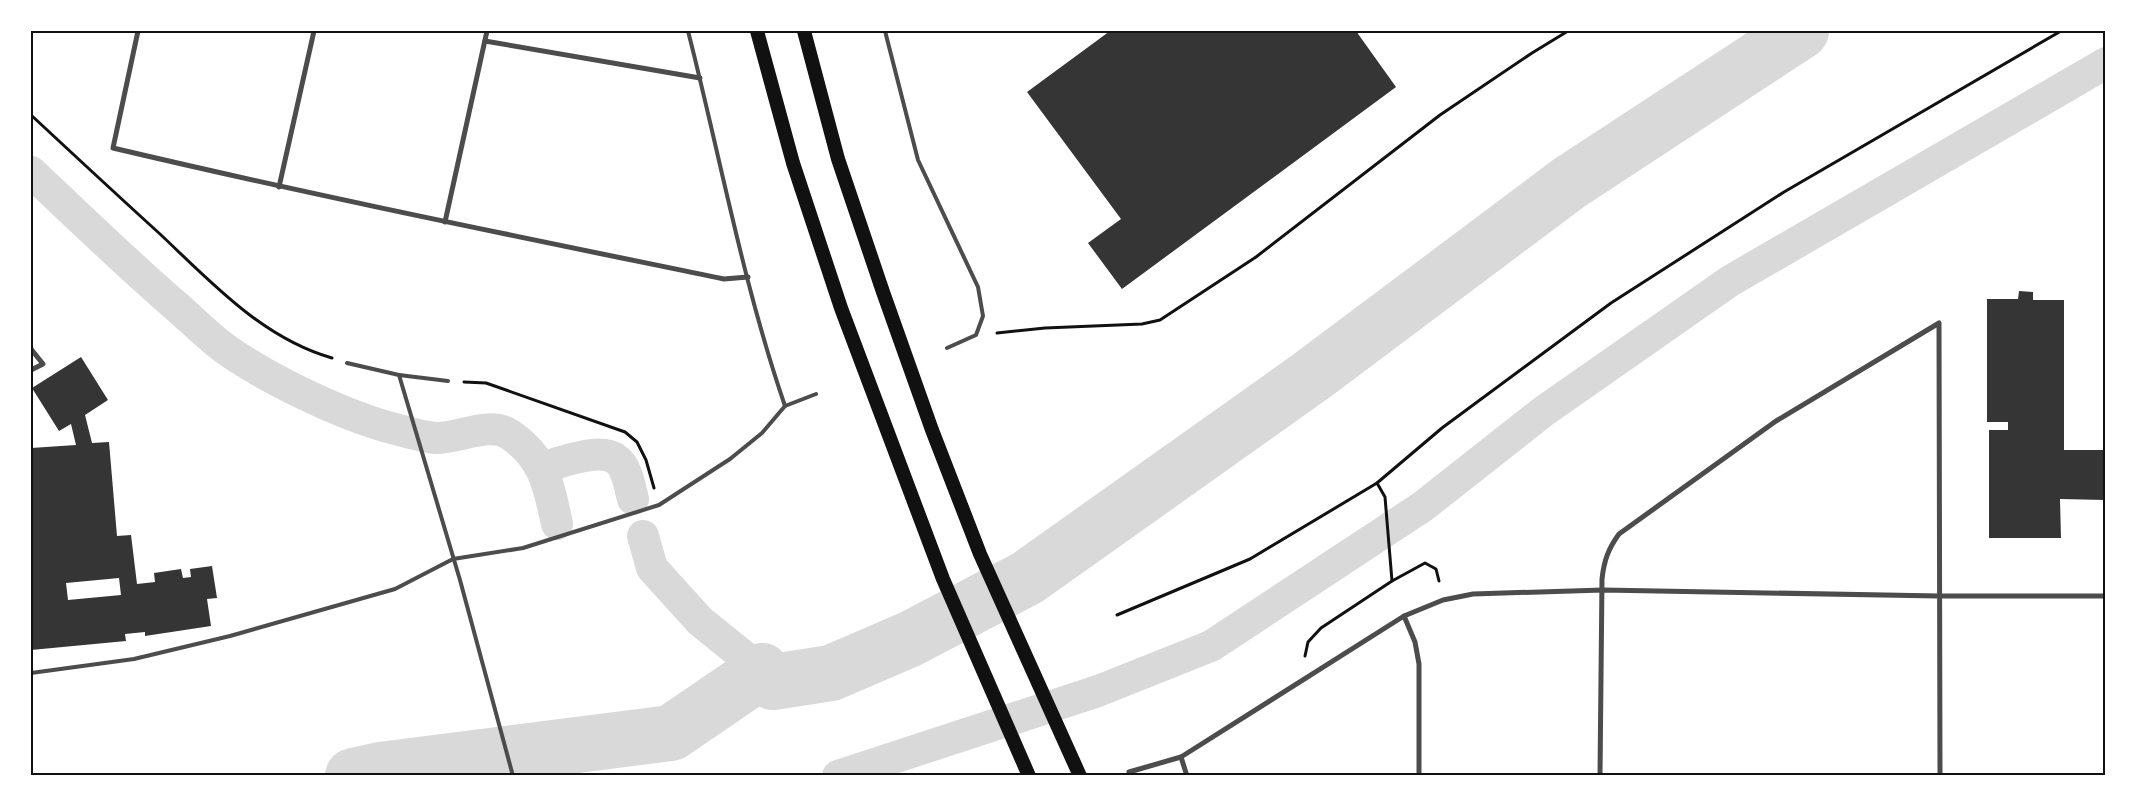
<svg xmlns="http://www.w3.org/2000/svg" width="2137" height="807" font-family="Lora,serif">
	<rect width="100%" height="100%" fill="#fff"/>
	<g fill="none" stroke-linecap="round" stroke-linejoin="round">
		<g stroke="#d9d9d9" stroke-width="32">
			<path d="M31 172C79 217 126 263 176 306 192 320 207 335 224 348 266 378 334 411 384 426 395 429 424 437 435 438 458 439 488 421 509 434 544 457 549 486 557 524"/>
			<path d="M542 467C562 463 600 446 617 460 627 467 630 488 633 499"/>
			<polyline points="643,536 652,568 700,621 762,671"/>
			<polyline points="838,776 1098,691 1211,646 1422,507 1544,411 1730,281 2106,63"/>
		</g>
		<polyline stroke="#d9d9d9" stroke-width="56" points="353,776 380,770 671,733 762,671 773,682 831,673 910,639 1027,578 1310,377 1569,183 1801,31"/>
	</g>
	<g fill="#353535" fill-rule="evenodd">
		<polygon points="1110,31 1356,31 1396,87 1122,289 1088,243 1121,219 1027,92"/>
		<polygon points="2019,291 2033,292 2033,300 2064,300 2064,450 2106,450 2106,500 2060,499 2061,538 1989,538 1989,430 2008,430 2008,422 1987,422 1987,299 2018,299"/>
		<path d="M81 357 108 400 85 415 92 443 109 442 117 536 131 535 137 584 155 582 154 573 181 569 183 578 191 577 190 569 212 566 217 598 207 599 211 626 145 636V632L125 634 126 641 31 650V448L76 445 71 424 59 431 32 388ZM119 578 121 595 68 600 66 583Z"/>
	</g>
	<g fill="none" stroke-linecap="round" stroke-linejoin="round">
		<g stroke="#111" stroke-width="3">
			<path d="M31 115C74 155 117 195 160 234 211 282 262 338 332 358"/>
			<polyline points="997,333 1045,328 1142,324 1160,320 1256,257 1440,115 1532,53 1568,31"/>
			<polyline points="464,382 486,383 625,432 637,442 646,460 654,488"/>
			<polyline points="1377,483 1385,497 1392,581"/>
			<polyline points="1117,615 1250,559 1377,483 1442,428 1611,303 1784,192 2061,31"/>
			<polyline points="1305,656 1308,642 1321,628 1392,581 1425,563 1436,569 1439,581"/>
		</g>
		<g stroke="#4c4c4c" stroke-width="4">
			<path d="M688 31C720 156 743 284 785 406"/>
			<polyline points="885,31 918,160 978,287 983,316 976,335 947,348"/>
			<polyline points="347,363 399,375 460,580 513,776"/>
			<polyline points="399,375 448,381"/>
			<polyline points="31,673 134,659 230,636 395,589 453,559 523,548 659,505 730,459 762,433 785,406 816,394"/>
		</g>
		<g stroke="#4c4c4c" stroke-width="5">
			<path d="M138 31 113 148C316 196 520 237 724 279L748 277"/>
			<polyline points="485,41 700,78"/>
			<polyline points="279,187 314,31"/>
			<polyline points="445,222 487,31"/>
			<polyline points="31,349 43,364 31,370"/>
			<polyline points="1404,616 1415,642 1419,664 1419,776"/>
			<polyline points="1181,757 1187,776"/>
			<polyline points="1129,772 1181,757 1404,616 1443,600 1473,594 1603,590 1939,596 2106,596"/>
			<path d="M1600 776 1602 579C1604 561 1608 549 1619 534L1776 421 1939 323 1940 776"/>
		</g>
		<g stroke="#111" stroke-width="14">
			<polyline points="757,31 793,163 841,308 943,579 1029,776"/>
			<polyline points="804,31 838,159 883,292 932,430 980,554 1080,776"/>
		</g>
	</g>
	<rect width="2137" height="807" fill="none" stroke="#ffffff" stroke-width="65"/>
	<rect x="32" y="32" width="2072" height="742" fill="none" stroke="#111" stroke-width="2"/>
</svg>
